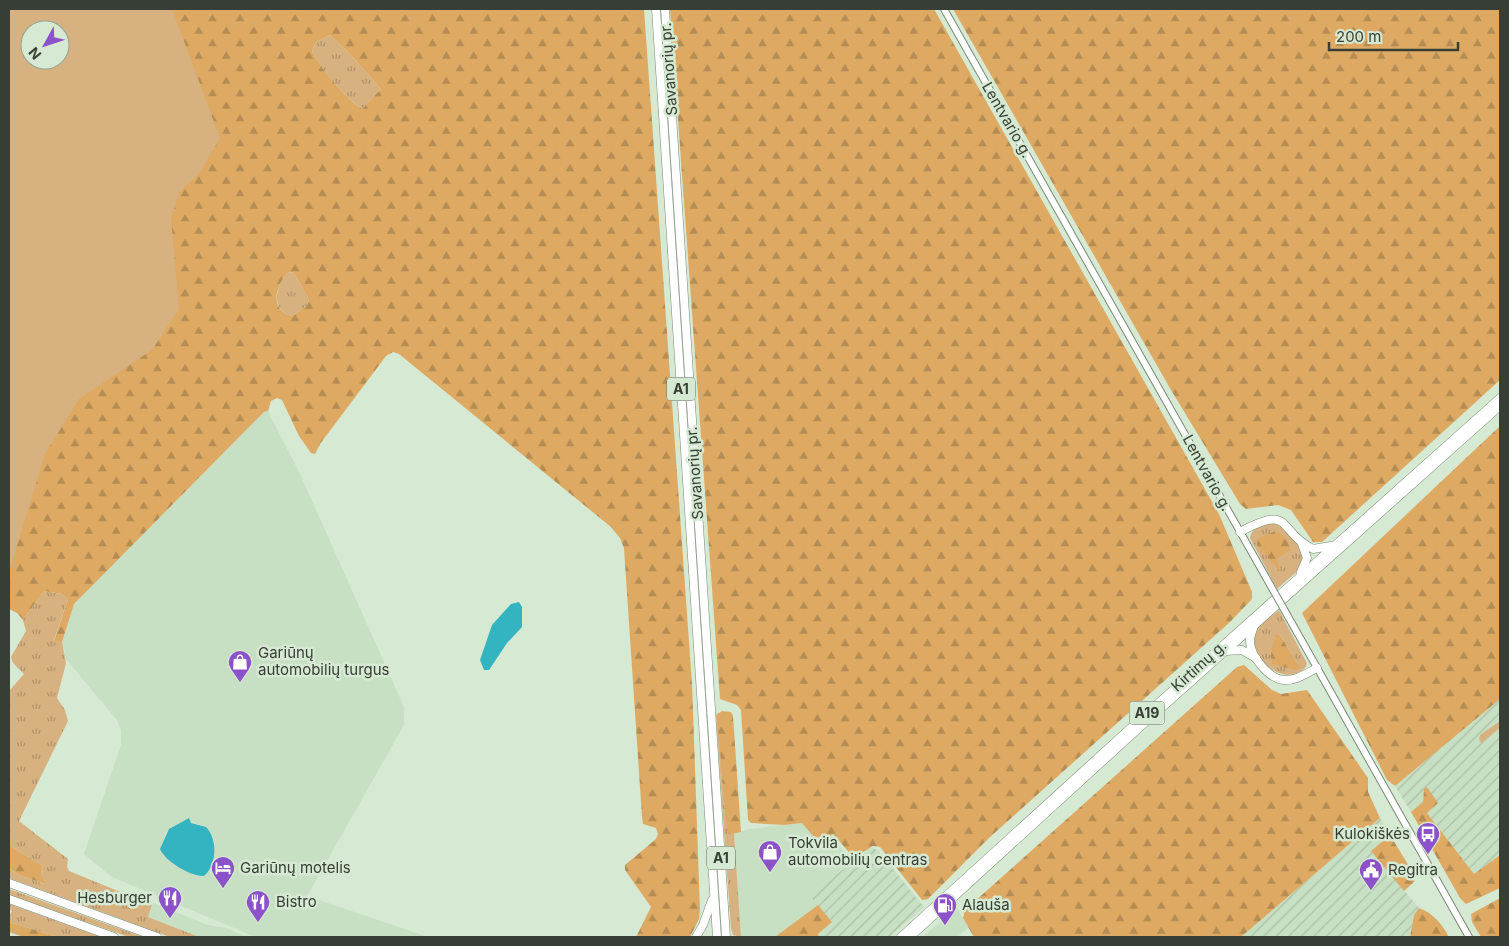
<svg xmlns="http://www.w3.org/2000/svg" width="1509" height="946" font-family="Inter,sans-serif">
	<defs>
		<pattern id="industrial-furrows" width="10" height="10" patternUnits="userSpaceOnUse" patternTransform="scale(1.25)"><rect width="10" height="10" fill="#c7dfc2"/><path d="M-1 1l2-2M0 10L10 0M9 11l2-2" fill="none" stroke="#acc0a7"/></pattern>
		<pattern id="grass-tufts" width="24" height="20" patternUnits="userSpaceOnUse" patternTransform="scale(1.25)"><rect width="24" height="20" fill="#d7b17f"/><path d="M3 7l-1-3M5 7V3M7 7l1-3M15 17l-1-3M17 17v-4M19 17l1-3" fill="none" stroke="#af9169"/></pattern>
		<pattern id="forest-firs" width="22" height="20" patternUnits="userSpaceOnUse" patternTransform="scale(1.25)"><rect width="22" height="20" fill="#deaa63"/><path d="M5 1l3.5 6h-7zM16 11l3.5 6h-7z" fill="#b58c52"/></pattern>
	</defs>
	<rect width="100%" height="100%" fill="#d6e9d2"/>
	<g fill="#c7dfc2" fill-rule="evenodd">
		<path d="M268 411 300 474 404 707V725L307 896 428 937H256L112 877 84 854 121 745V730L117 720 66 659 62 642 74 604 264 412ZM189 818 190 822 198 824 211 832 215 842 209 870 201 876 194 875 163 855 165 834 172 827Z"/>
		<polygon points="802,823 820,843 831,836 852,861 810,895 818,905 775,937 741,937 734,833 750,829"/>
		<polygon points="153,903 208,925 226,928 246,937 199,937 148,917"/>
		<polygon points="957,908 968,928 957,937 928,937 925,935"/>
	</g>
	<g fill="url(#industrial-furrows)">
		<polygon points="1500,699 1500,855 1474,874 1427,813 1424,790 1423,802 1411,812 1395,786"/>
		<polygon points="1380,818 1390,835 1371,851 1419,908 1414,915 1410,937 1241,937"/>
		<polygon points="871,848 878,850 924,907 889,937 819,937 817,935 832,922 809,895"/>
	</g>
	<g fill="url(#grass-tufts)" fill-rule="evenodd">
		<path d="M330 35 348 52 381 89 362 109C346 99 320 68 312 51L316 42Z"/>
		<path d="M289 272 294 273 309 300 307 306 292 316C269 310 276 284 289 272Z"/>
		<path d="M1275 523 1284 528 1304 552 1301 568 1277 589 1250 538C1251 527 1265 523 1275 523Z"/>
		<polygon points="44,591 62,594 68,599 54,640 62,642 66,663 57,698 65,710 68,721 19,821 68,859 67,867 69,871 152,905 148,917 199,937 170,937 9,878 9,868 21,876 44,884 41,873 43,866 9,845 9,691 24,674 13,663 11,657 26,631 23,620"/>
		<path d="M1279 610 1307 663C1306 669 1302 671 1297 673 1276 683 1242 649 1256 630 1261 623 1272 616 1279 610ZM1279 634 1298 664V668L1271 652 1275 645 1274 638Z"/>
		<polygon points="719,712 731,834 734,833 741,937 733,935 731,929 716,715"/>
		<polygon points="1500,721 1500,728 1481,743 1479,739 1480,735"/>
		<polygon points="9,889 143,937 129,937 9,895"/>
		<polygon points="9,904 101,937 58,937 9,922 9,916 12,911 9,909"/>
	</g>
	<g fill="url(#forest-firs)" fill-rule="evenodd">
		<path d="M9 9H644L692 684 700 910 699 919 690 937H636L651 907 625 870V865L656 839 658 834 656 828 643 824 642 817 624 548 620 538 611 527 399 354 393 352 386 356 320 444 315 454 311 453 299 436 282 400 277 398 271 401 268 411 264 412 74 604 62 642 54 641 68 599 62 594 44 591 23 620 17 613 9 609ZM30 30H60V60H30ZM330 35 348 52 381 89 362 109C346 99 320 68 312 51L316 42ZM289 272 294 273 309 300 307 306 292 316C269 310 275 285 289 272Z"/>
		<polygon points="670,9 934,9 1219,514 1252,592 1252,599 1230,622 990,837 928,899 922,900 880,847 873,846 854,858 833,834 820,844 802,823 784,825 751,823 748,820 741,710 737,705 720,699"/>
		<polygon points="953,9 1500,9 1500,380 1322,542 1313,542 1291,510 1278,505 1246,509 1240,504 1171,390"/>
		<polygon points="1500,426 1500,699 1395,786 1387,780 1302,613"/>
		<path d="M1276 531 1286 538 1290 547 1289 551 1278 558 1277 562 1281 570 1279 571C1272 560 1264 555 1257 545L1258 538Z"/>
		<path d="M1279 634 1298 664 1299 668 1296 670 1272 664C1269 655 1273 644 1275 635Z"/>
		<polygon points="1244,665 1272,690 1281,694 1307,690 1368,778 1368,792 1380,818 1241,937 974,937 963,918 965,910 1237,667"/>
		<polygon points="722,711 731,712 733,716 741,832 731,834 727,831 717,715"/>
		<polygon points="1427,787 1438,803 1427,813 1474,874 1500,855 1500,888 1466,904 1460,898 1411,812 1423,802 1424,789"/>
		<polygon points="1390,835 1415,876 1414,882 1404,891 1371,851"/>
		<polygon points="9,845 43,866 41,873 45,884 21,876 9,868"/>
		<polygon points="1500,898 1500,937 1481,937 1472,922 1471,914"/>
		<polygon points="818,905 832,922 818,934 819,937 775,937"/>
		<path d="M1419 908C1433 913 1442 924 1449 937H1410L1414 915Z"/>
		<polygon points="9,922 58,937 24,937 9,932"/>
	</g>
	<path fill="#d7b17f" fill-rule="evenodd" d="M9 9H172L220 138 198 175 180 191 171 218 179 309 152 350 79 399 45 454 9 572ZM30 30H60V60H30Z"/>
	<g fill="#34b3c0">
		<polygon points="519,602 522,607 522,627 507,643 489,670 484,670 480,660 492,625 511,604"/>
		<path d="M189 818 191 823 206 827C218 839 217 865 204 876 191 877 165 861 160 849L169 829Z"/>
	</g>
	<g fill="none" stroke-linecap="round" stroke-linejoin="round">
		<g stroke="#798a75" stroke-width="8">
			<g id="secondary">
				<polyline points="944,9 1264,574"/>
				<polyline points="1294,627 1469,937"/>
			</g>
		</g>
		<g stroke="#798a75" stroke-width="9">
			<g id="highway">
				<polyline points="656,9 717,937"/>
				<polyline points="665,9 726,937"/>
				<path d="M1240 532C1294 503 1276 531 1313 549L1331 546"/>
				<polyline points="1301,572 1307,558 1302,544"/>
				<path d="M1254 626C1252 631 1250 636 1250 641 1250 656 1269 679 1284 680 1296 681 1307 673 1317 668"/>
				<polyline points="1225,651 1242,650 1256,658"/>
				<polyline points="9,883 157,937"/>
				<polyline points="9,899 114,937"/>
				<polyline points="696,937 703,925 712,900"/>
				<polyline points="901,937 1135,724 1500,398"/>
				<polyline points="910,937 1139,728 1500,406"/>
			</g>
		</g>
		<use href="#secondary" stroke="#fff" stroke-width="6"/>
		<use href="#highway" stroke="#fff" stroke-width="8"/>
		<g stroke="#798a75" stroke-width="8" stroke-linecap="butt">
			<polyline id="secondary-bridge" points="1264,574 1294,627"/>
		</g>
		<use href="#secondary-bridge" stroke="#fff" stroke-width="6"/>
	</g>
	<defs>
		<g id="shop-pin" transform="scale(1.25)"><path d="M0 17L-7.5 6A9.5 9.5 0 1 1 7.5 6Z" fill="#8c52c9" stroke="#d6e9d2"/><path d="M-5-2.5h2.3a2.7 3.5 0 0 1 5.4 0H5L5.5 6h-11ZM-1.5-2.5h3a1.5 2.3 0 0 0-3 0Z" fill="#fff"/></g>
		<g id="bus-pin" transform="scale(1.25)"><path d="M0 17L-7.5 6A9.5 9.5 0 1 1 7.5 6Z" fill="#8c52c9" stroke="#d6e9d2"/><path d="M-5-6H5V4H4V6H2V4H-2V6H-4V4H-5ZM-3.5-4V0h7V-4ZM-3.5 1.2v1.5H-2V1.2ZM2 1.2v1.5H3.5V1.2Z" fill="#fff"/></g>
		<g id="hotel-pin" transform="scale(1.25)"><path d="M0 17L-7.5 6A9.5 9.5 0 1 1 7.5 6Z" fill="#8c52c9" stroke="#d6e9d2"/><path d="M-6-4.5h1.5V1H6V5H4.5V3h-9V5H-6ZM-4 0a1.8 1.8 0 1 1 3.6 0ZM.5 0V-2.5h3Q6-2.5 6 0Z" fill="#fff"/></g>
		<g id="civic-pin" transform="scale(1.25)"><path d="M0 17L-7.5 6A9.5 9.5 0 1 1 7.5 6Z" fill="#8c52c9" stroke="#d6e9d2"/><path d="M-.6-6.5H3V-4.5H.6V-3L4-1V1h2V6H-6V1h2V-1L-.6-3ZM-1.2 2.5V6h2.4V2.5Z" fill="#fff"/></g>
		<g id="restaurant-pin" transform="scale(1.25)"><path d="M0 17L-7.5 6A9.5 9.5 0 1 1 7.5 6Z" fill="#8c52c9" stroke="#d6e9d2"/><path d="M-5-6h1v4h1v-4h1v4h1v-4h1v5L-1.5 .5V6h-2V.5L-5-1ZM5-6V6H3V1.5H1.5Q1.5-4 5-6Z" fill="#fff"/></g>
		<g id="fuel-pin" transform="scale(1.25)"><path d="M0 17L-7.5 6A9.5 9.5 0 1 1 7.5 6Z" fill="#8c52c9" stroke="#d6e9d2"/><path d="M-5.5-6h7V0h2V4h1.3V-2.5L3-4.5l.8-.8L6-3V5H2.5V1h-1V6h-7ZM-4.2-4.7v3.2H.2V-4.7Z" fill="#fff"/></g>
	</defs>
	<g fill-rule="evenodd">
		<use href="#shop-pin" x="240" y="662"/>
		<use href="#bus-pin" x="1428" y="834"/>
		<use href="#shop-pin" x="770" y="852"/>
		<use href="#hotel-pin" x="223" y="868"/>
		<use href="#civic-pin" x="1371" y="870"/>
		<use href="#restaurant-pin" x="170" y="898"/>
		<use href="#restaurant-pin" x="258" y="902"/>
		<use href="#fuel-pin" x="945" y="905"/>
	</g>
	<g text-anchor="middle" stroke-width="5" stroke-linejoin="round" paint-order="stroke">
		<g fill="#d6e9d2" stroke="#677164" stroke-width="1">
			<rect x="667" y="377.5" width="28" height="23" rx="4"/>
			<rect x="1129.5" y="701.5" width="35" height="23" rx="4"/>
			<rect x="707" y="846.5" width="28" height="23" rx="4"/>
		</g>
		<g font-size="14" font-weight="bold" fill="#373e35">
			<text x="681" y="394">A1</text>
			<text x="1147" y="718">A19</text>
			<text x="721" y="863">A1</text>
		</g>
		<g font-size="15" fill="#373e35" stroke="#d6e9d2">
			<text transform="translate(669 69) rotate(-94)" y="5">Savanorių pr.</text>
			<text transform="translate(1007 120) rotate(60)" y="5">Lentvario g.</text>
			<text transform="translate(695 473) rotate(-94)" y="5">Savanorių pr.</text>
			<text transform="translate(1207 473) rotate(61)" y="5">Lentvario g.</text>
			<text transform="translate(1199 666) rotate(-42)" y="5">Kirtimų g.</text>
		</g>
		<g font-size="15" fill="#373e35" stroke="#d6e9d2" text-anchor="start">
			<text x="258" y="658">Gariūnų<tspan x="258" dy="17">automobilių turgus</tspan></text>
			<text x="1410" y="839" text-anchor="end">Kulokiškės</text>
			<text x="788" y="848">Tokvila<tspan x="788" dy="17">automobilių centras</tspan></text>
			<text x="240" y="873">Gariūnų motelis</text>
			<text x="1388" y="875">Regitra</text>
			<text x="152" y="903" text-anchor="end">Hesburger</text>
			<text x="276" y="907">Bistro</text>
			<text x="962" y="910">Alauša</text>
		</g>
	</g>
	<rect width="1509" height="946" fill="none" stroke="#373e35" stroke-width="20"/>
	<g transform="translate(45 45) rotate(230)"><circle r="24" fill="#d6e9d2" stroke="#96a593"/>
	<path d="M0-4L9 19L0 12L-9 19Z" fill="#8c52c9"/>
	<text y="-8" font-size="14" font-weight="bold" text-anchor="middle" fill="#373e35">N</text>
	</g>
	<path d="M1329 42v8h129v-8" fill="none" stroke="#373e35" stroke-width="2.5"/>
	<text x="1336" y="42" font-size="15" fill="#373e35" stroke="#d6e9d2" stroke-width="4" paint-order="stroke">200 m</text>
</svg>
